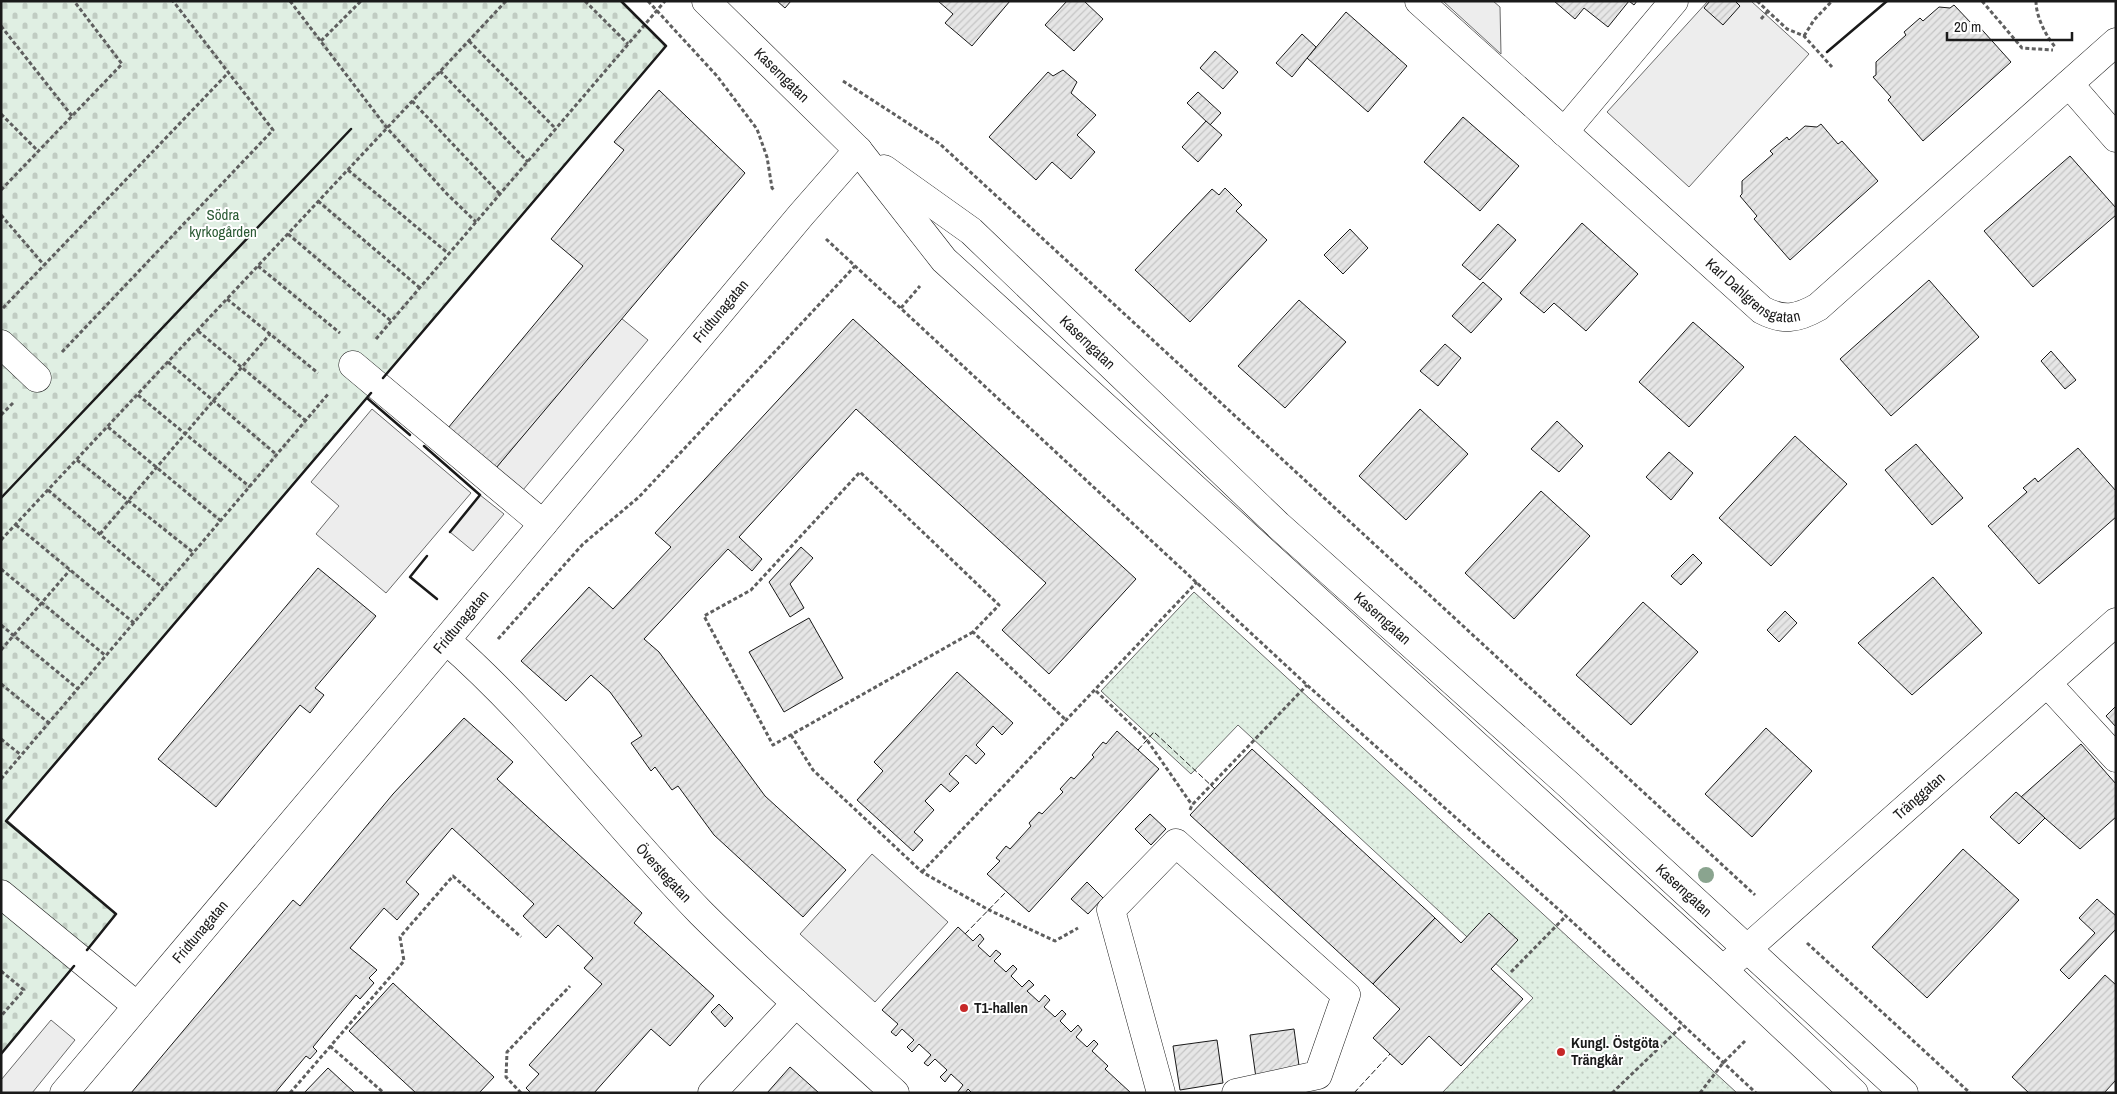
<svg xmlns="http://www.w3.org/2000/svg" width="2117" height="1094" font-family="'Archivo Narrow',sans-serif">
	<defs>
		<pattern id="cemetery-stones" width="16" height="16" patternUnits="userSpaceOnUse" patternTransform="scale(1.25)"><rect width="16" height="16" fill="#e0efe3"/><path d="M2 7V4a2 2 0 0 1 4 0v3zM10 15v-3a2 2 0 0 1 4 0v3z" fill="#c0ccc2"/></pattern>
		<pattern id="park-dots" width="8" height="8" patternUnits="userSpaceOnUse" patternTransform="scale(1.25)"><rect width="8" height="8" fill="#e0efe3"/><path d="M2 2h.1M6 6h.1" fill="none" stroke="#c0ccc2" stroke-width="1.8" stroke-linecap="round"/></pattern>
		<pattern id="building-hatch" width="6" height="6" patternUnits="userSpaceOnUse" patternTransform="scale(1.25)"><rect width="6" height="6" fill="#e6e6e6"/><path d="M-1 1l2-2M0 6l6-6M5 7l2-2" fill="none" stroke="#c5c5c5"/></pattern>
	</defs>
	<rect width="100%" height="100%" fill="#fff"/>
	<polygon fill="url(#cemetery-stones)" stroke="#6a6a6a" points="1,1 621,1 666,46 7,820 116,914 1,1054"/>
	<polygon fill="url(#park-dots)" stroke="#6a6a6a" points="1194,592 1737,1093 1442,1093 1533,998 1238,725 1191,774 1101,691"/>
	<g fill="#ededed" stroke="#6a6a6a">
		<polygon points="1443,1 1493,1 1500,7 1501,54"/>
		<polygon points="1708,1 1751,1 1809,54 1689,187 1607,112"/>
		<polygon points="621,318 648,340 523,490 496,468"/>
		<polygon points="372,409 471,493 386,593 316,534 339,506 311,482"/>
		<polygon points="480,495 504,514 473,551 450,532"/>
		<polygon points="872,854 948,922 875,1002 800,934"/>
		<polygon points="51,1020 75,1040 32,1093 1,1093 1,1080"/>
	</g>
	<g fill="url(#building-hatch)" stroke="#1a1a1a">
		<polygon points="777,1 791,1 785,8"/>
		<polygon points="938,1 1010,1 972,46 945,23 953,14"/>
		<polygon points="1067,1 1084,1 1103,19 1074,51 1045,25"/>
		<polygon points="1554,1 1637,1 1634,5 1629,1 1608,27 1584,8 1575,19"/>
		<polygon points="1710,1 1735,1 1740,6 1723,25 1704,8"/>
		<polygon points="1954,5 1972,24 1975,22 2011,62 1923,141 1888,100 1891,97 1873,77 1876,75 1876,62 1906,35 1904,32 1920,18 1923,21 1939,7 1950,8"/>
		<polygon points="1346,12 1407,66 1368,112 1307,58"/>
		<polygon points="1302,34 1316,47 1292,77 1276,63"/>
		<polygon points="1215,51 1238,72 1223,89 1200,68"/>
		<polygon points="1063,70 1077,82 1071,93 1096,115 1077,135 1095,152 1071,179 1052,162 1036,180 989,137 1048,72 1053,76"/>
		<polygon points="659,90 745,173 496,468 448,428 583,266 551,239 624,150 614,142"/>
		<polygon points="1198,92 1221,113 1210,125 1187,103"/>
		<polygon points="1463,117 1519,166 1480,211 1424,162"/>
		<polygon points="1206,121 1222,135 1198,162 1182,147"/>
		<polygon points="1821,124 1838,144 1842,141 1878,181 1790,260 1754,219 1757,216 1740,196 1742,194 1742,181 1773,154 1770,151 1787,137 1789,140 1805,126 1817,127"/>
		<polygon points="2070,156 2116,208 2116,215 2033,287 1984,231"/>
		<polygon points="1225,188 1242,205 1236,211 1267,240 1190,322 1135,270 1212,189 1219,195"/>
		<polygon points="1582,223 1638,274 1586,331 1554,303 1544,313 1520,293"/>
		<polygon points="1498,224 1516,240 1480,280 1462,265"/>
		<polygon points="1350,229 1368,248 1343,274 1324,255"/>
		<polygon points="1929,280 1979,337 1891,416 1840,359"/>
		<polygon points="1483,282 1502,299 1471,333 1452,316"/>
		<polygon points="1299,300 1346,342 1285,408 1238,366"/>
		<polygon points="853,319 1136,579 1049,674 1002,630 1046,583 856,409 739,537 762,559 752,571 728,549 644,639 659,652 765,796 846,870 803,917 714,835 678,786 672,790 655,767 651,771 631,743 642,736 610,692 591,675 566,701 521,661 589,587 613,609 671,547 655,533"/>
		<polygon points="1693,322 1744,367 1689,427 1639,382"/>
		<polygon points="1445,344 1461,358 1438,386 1420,371"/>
		<polygon points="2051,351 2076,380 2065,389 2041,361"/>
		<polygon points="1420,409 1468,454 1406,520 1359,476"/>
		<polygon points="1557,421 1583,446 1559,472 1531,449"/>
		<polygon points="1795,436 1847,484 1771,566 1719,518"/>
		<polygon points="1916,444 1963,498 1932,525 1885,470"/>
		<polygon points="2078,448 2116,491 2116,517 2039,584 1988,526 2027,492 2023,488 2035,478 2038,482"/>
		<polygon points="1669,452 1693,473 1671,500 1646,477"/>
		<polygon points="1541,491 1590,536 1514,619 1465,573"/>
		<polygon points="801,547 813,558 790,584 804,608 790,617 769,582"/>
		<polygon points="1693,554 1702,563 1681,585 1671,576"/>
		<polygon points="318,568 376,616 315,688 324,695 310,713 300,705 216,807 158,759"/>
		<polygon points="1933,577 1982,633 1912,695 1858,643"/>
		<polygon points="1643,602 1698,652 1631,725 1576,675"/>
		<polygon points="1785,611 1797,623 1779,642 1767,630"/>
		<polygon points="809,618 843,678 784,712 749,652"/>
		<polygon points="957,672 1013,723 1002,735 993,726 976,745 985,754 976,764 966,755 949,774 959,783 950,792 941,784 925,801 934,810 914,832 923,840 913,851 857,800 883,771 874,762"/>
		<polygon points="2116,706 2116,727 2106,716"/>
		<polygon points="464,718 513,762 497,779 642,913 634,923 714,996 670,1046 651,1029 594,1093 531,1093 526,1088 539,1074 529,1065 602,984 584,968 593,958 558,925 546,938 523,916 534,904 452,828 406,882 419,894 397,920 384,908 350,948 377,970 369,978 374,983 360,999 356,995 313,1047 317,1051 310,1059 306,1056 275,1093 131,1093 293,900 300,906 393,794"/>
		<polygon points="1766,728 1812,771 1752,837 1705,794"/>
		<polygon points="1117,731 1159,769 1029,912 987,874 1000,861 996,858 1006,846 1010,849 1031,826 1029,823 1039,812 1042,814 1063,792 1060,789 1071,777 1074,779 1094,757 1092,755 1103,742 1106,744"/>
		<polygon points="2081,744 2116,784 2116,817 2080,849 2021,797"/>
		<polygon points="1252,749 1435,918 1373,984 1190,815"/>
		<polygon points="2016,792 2045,818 2019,844 1990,817"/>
		<polygon points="1150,814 1166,829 1151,845 1135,829"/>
		<polygon points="1963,849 2019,900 1927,998 1872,947"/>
		<polygon points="1087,882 1103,898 1088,914 1071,899"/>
		<polygon points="2097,899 2116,916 2116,929 2069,979 2060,970 2095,933 2079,918"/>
		<polygon points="1489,913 1518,940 1491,969 1523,999 1461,1066 1429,1036 1402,1065 1373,1038 1400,1009 1373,984 1435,918 1461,943"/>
		<polygon points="958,927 973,941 980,934 984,939 978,946 990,957 996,950 1001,954 994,961 1006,972 1013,965 1017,969 1011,976 1022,987 1029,980 1034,985 1027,991 1039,1002 1045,995 1050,1000 1044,1007 1055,1017 1062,1010 1066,1014 1060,1021 1071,1032 1078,1025 1082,1030 1076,1037 1087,1047 1094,1040 1098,1044 1092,1051 1108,1066 1105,1069 1131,1093 972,1093 968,1089 965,1093 957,1093 963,1085 951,1074 945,1082 940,1077 947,1070 935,1059 928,1066 924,1063 931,1055 919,1044 912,1052 907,1047 914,1040 902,1029 896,1036 891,1032 898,1024 882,1010"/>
		<polygon points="2105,975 2116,985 2116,1080 2104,1093 2029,1093 2012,1077"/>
		<polygon points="393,983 494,1077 479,1093 416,1093 349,1031"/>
		<polygon points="719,1004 733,1018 725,1027 711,1012"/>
		<polygon points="1294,1029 1300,1073 1256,1078 1250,1035"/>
		<polygon points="1217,1040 1223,1083 1180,1090 1173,1046"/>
		<polygon points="790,1067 819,1093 767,1093"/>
		<polygon points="328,1068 342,1081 355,1093 304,1093"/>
	</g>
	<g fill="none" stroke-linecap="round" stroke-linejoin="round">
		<g stroke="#1a1a1a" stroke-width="29">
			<g id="minor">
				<path id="s1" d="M1419 1 1762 310C1783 321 1797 319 1818 307L2116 42"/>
				<polyline points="2069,84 2116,138"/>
				<polyline points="1564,132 1674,1"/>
				<polyline points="1,344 37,378"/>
				<polyline points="353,365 543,524"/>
				<path id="s2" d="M446 640C540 722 614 824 701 913 763 975 830 1034 895 1093"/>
				<polyline points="2047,683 2116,758"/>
				<polyline points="1,894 137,1006"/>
				<path id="s3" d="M1723 970 2116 622"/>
				<path id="s4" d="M64 1093 411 682 801 215 858 150"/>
				<polyline points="712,1093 796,1003"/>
				<polyline points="1161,1093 1111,910 1176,843 1346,995 1318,1075 1236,1093"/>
			</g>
		</g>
		<g stroke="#1a1a1a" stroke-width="29">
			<g id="major">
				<path id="s5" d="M706 1 858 150 944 260 1723 970 1854 1093"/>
				<path id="s6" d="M884 169 971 231 1278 525 1570 786 1904 1093"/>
			</g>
		</g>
		<g stroke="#5f5f5f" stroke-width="3" stroke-dasharray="4 2.5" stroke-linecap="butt">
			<polyline points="290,1 387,128 447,194 476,222"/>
			<polyline points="585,1 628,44"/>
			<polyline points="648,1 717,76 757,129 767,157 772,188 774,190"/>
			<polyline points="1757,1 1787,29 1804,36 1832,67"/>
			<polyline points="1982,1 2022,48 2053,50"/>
			<path d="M2036 1C2036 17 2046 36 2056 48"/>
			<polyline points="1761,19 1768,11"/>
			<polyline points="1,26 72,116"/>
			<polyline points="1804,36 1814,20 1832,1"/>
			<polyline points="321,41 361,1"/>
			<polyline points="469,41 556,129"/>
			<polyline points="440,71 528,162"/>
			<polyline points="843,81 940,144 1755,895"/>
			<polyline points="412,101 500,194"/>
			<polyline points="1,114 38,151"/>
			<polyline points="348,170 449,254"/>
			<polyline points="1,190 122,64 74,1"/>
			<polyline points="318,201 420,288"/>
			<polyline points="1,215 44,265"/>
			<polyline points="288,234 391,321"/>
			<polyline points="826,239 1307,685 1566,916 1756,1093"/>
			<polyline points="258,266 340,333"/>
			<polyline points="227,299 318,373"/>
			<polyline points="3,308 228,73"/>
			<polyline points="901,308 920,286"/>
			<polyline points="198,331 306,421"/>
			<polyline points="376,339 665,1"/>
			<polyline points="62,352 273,130 173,1"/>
			<polyline points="168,362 277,455"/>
			<polyline points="138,395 250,487"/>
			<polyline points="1,415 13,403"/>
			<polyline points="108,427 221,521"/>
			<polyline points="77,460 194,553"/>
			<polyline points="48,490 163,588"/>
			<polyline points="16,525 134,623"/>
			<polyline points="100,534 270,334"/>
			<polyline points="1,540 506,1"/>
			<polyline points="1,569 106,656"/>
			<polyline points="1,625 78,689"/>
			<polyline points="973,632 773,745 704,616 751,590 860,472 999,605 973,632 1067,721"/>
			<polyline points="498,639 583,544 639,497 855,266"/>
			<polyline points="1,650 70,570"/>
			<polyline points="1,684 49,723"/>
			<polyline points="1096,691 1147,740 1192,805"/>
			<polyline points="791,735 813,770 922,872 989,910 1055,941 1078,928"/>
			<polyline points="1,739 21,755"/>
			<polyline points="1,779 329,393"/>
			<polyline points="1190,810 1192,805 1307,685"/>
			<polyline points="922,872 1197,582"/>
			<polyline points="1807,943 1970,1093"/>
			<polyline points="1,971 24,990 1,1016"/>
			<polyline points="1511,972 1566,916"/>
			<polyline points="330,1046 384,1093"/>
			<polyline points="290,1093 404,961 400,937 453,876 521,937"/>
			<polyline points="521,1093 506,1077 507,1052 570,986"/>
			<polyline points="1612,1093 1683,1025"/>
			<polyline points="1700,1093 1723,1063 1745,1041"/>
		</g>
		<use href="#minor" stroke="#fff" stroke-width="28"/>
		<use href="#major" stroke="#fff" stroke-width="28"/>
		<g stroke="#1a1a1a" stroke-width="1" stroke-dasharray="6 2.5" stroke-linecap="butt">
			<polyline points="1138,750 1154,732 1215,789"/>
			<polyline points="965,934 1006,892"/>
			<polyline points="1354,1093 1390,1054"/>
		</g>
		<g stroke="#1a1a1a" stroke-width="2.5">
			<polyline points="1827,52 1887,1"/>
			<polyline points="383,378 666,46 621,1"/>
			<polyline points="367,398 410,435"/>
			<polyline points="424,446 480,495 450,532"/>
			<polyline points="1,498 351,129"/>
			<polyline points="427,556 410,577 437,599"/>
			<polyline points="87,950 116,914 6,821 371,393"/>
			<polyline points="1,1054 74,966"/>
		</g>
	</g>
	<circle fill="#8aa48f" cx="1706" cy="875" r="8"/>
	<g fill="#c62828" stroke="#fff" stroke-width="2">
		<circle cx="964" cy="1008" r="5"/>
		<circle cx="1561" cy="1052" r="5"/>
	</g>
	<g text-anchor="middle" stroke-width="4" stroke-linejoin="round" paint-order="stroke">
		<g font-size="15" fill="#1a1a1a" stroke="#fff">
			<text dy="5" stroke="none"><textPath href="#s5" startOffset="106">Kaserngatan</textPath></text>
			<text dy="5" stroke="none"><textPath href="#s1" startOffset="445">Karl Dahlgrensgatan</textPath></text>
			<text dy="5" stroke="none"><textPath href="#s4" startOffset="1021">Fridtunagatan</textPath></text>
			<text dy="5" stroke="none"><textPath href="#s6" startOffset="268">Kaserngatan</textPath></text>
			<text dy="5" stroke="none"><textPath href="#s6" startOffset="672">Kaserngatan</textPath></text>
			<text dy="5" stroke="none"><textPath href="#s4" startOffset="616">Fridtunagatan</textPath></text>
			<text dy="5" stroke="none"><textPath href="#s3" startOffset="262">Tränggatan</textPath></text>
			<text dy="5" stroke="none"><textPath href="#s2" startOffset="319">Överstegatan</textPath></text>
			<text dy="5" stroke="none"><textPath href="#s6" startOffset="1078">Kaserngatan</textPath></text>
			<text dy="5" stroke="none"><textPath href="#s4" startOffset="211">Fridtunagatan</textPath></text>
		</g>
		<g font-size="15" fill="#2b5a34" stroke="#fff">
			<text x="223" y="220">Södra<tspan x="223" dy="17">kyrkogården</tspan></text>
		</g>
		<g font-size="15" font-weight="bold" fill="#1a1a1a" stroke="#fff" text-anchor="start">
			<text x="974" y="1013">T1-hallen</text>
			<text x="1571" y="1048">Kungl. Östgöta<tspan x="1571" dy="17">Trängkår</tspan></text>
		</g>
	</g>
	<rect width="2117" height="1094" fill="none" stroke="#1a1a1a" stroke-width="5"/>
	<path d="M1947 32v8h125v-8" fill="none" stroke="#1a1a1a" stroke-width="2.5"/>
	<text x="1954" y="32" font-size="15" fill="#1a1a1a" stroke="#ffffff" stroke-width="4" paint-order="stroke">20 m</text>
</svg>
